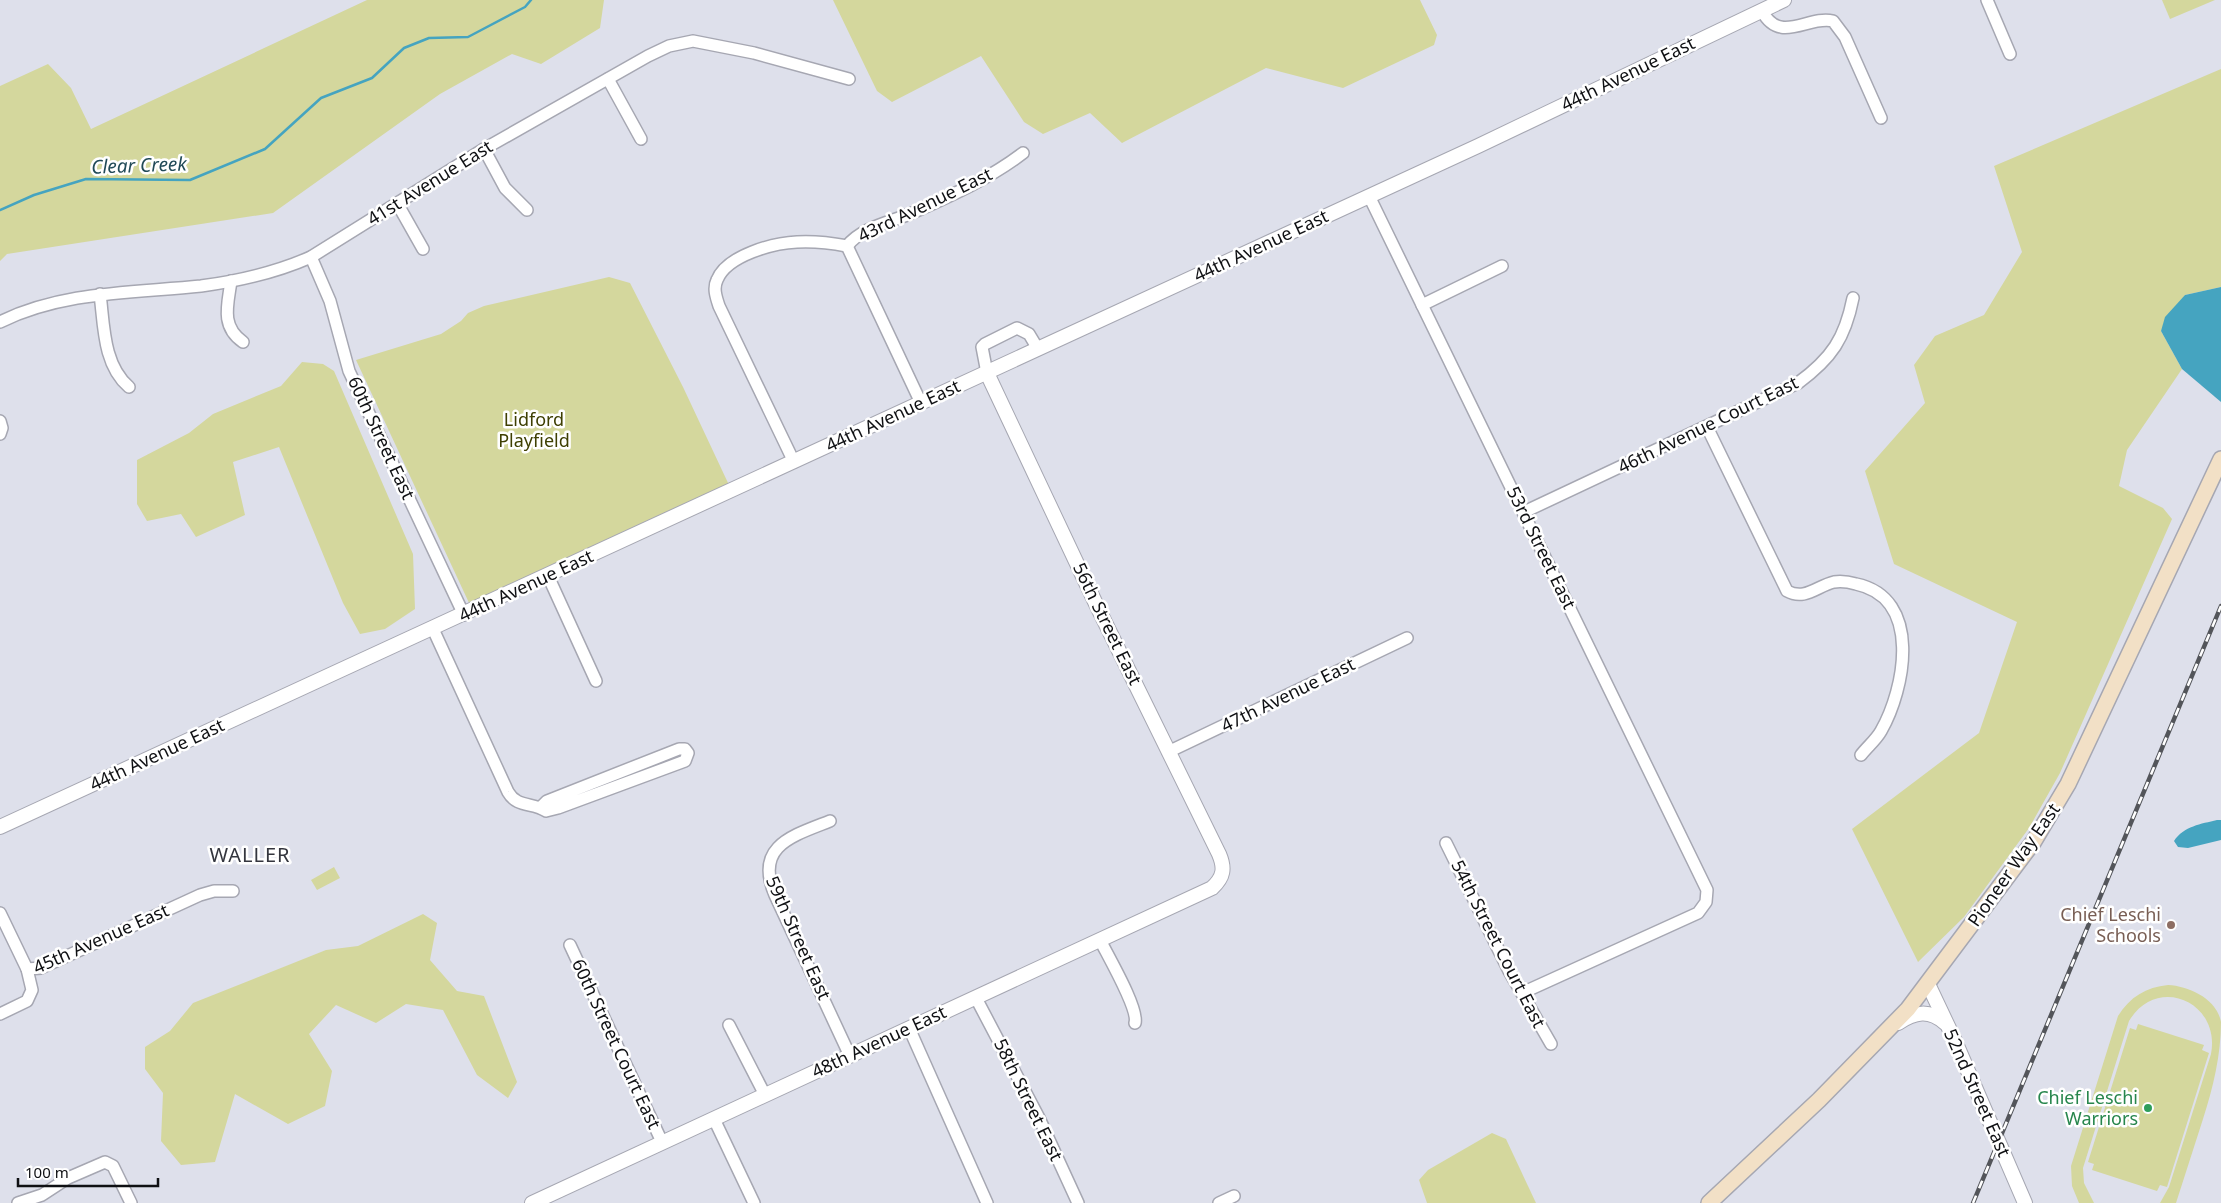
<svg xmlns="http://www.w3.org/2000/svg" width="2221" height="1203" font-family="'Noto Sans',sans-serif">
	<rect width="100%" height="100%" fill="#dee0eb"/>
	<g fill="#d4d79d">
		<polygon points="367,0 604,0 600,28 541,64 512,54 440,94 273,213 7,254 0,261 0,86 48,64 71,88 91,129"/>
		<polygon points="833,0 1420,0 1437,35 1434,45 1343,88 1266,68 1122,143 1090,113 1043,134 1024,122 981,56 892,102 877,91"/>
		<polygon points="2162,0 2215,0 2170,19"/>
		<polygon points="2221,69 2221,287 2185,295 2161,331 2182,369 2127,450 2119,486 2163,508 2172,519 2060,773 2029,828 1964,917 1918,962 1852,829 1979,733 2017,622 1894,564 1865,471 1925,403 1914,365 1935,336 1984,315 2022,252 1994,166"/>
		<polygon points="609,277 630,283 683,387 729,485 470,605 356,360 441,334 461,321 468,313 484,306"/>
		<polygon points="302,362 323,364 334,371 413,554 415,609 385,629 360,634 343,603 279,447 233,462 245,515 196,537 181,514 147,521 137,504 137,460 189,433 213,414 281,386"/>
		<polygon points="334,867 340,878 317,890 311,880"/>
		<polygon points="423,914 437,923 430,960 457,991 484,996 517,1082 508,1098 477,1075 443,1010 406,1004 376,1023 336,1005 309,1034 332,1071 325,1106 288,1124 235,1094 215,1162 181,1165 161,1141 163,1093 145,1069 145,1047 170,1031 193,1003 326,950 358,946"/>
		<path d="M2168 985C2189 986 2217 999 2221 1022 2221 1055 2213 1088 2203 1119 2194 1147 2185 1175 2176 1203H2160L2169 1187 2211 1054C2221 1002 2157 974 2129 1021L2083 1168 2084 1183 2094 1203H2079L2072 1186 2071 1166 2118 1016C2130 997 2146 987 2168 985Z"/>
		<polygon points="2138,1024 2204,1045 2202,1050 2209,1053 2167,1187 2160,1185 2157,1191 2092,1170 2094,1164 2088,1162 2130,1028 2136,1030"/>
		<polygon points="1492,1133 1506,1139 1536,1203 1427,1203 1419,1180 1428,1170"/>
	</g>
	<g fill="#45a4c0">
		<polygon points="2221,287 2221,402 2182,369 2161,331 2165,317 2185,295"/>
		<path d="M2217 820H2221V840L2188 848 2178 847 2174 841C2184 826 2201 824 2217 820Z"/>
	</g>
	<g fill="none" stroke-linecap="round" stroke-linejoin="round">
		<polyline stroke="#45a4c0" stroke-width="2.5" points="0,210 34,195 86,179 190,180 265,149 321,98 372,78 404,48 429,38 468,37 525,7 531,0"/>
		<g stroke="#a6a7b2" stroke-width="14">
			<g id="minor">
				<polyline points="1987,0 2010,54"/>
				<path d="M1762 11C1780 45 1808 15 1833 21L1845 37 1881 118"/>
				<polyline points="608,79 641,139"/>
				<polyline points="484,149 505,188 527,210"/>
				<polyline points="1369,196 1707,890 1706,902 1698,913 1522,993"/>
				<polyline points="397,203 423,249"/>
				<path d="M847 246C862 227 891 222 912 213 950 196 989 179 1023 153"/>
				<polyline points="847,246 921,403"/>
				<polyline points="311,257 330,301 349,371 464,615"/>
				<path d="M231 281C228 304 220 326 243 342"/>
				<path d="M100 294C104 325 103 365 129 387"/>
				<polyline points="1422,305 1502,266"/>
				<path d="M0 322C63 291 133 293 201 286 239 281 277 272 311 257L484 149 648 56 669 46 693 41 754 53 849 79"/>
				<polyline points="987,373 982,347 985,344 1017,328 1029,334 1038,349"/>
				<polyline points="0,421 2,428 0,434"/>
				<path d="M1707 427 1787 591C1805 601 1817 586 1834 582 1841 581 1849 582 1856 584 1923 598 1905 689 1881 731 1876 740 1867 747 1861 755"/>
				<path d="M794 462 719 306C716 297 713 288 717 280 727 255 774 243 797 242 814 241 831 243 847 246"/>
				<path d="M1524 512 1798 383C1832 358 1845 338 1853 298"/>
				<polyline points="548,576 596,681"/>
				<path d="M433 629 508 792C517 808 533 802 546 811L558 808 685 761 688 753 685 749H679L547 801 541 807"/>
				<polyline points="1168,752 1407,638"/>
				<path d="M830 821C792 836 754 846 775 895L850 1056"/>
				<polyline points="1446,843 1509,971 1551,1044"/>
				<polyline points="0,913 27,969 32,990 27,1001 0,1014"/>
				<path d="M1100 940C1108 956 1139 1009 1135 1023"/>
				<polyline points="570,945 662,1142"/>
				<polyline points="27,969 41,968 200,895 214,891 233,891"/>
				<polyline points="976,998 1039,1118 1078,1203"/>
				<polyline points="729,1025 765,1095"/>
				<polyline points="909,1028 987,1203"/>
				<polyline points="714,1119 754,1203"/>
				<polyline points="18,1203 42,1195 68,1178 105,1162 113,1166 131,1203"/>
				<polyline points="1219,1203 1234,1196"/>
			</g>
		</g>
		<g stroke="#a6a7b2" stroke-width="16">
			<g id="tertiary">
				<polyline points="0,827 1478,146 1784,0"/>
				<polyline points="1928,984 1955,1041 2025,1203"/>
				<path d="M1898 1023C1915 1012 1929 1009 1945 1023"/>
				<path d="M532 1203 1212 888C1224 877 1225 868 1219 854L1096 604 987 373"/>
			</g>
		</g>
		<g stroke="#a6a7b2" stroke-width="18">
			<polyline id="secondary" points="1709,1203 1819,1100 1908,1009 2034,841 2068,784 2221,459"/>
		</g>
		<use href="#minor" stroke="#fff" stroke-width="11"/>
		<use href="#tertiary" stroke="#fff" stroke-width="14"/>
		<use href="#secondary" stroke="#f2e0c6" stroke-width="15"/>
		<g stroke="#53555a" stroke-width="4.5">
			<polyline id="rail" points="1973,1203 2221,606"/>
		</g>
		<use href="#rail" stroke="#fff" stroke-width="2.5" stroke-dasharray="8" stroke-linecap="butt"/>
	</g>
	<circle fill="#8d6e63" stroke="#fff" stroke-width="2" cx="2171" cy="925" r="5"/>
	<circle fill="#2e9e5b" stroke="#fff" stroke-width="2" cx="2148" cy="1108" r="5"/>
	<g text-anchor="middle" stroke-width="5" stroke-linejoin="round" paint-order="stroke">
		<g font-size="18" fill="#0f1013" stroke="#fff">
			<text transform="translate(1628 74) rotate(-26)" y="6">44th Avenue East</text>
			<text transform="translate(430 183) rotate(-32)" y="6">41st Avenue East</text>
			<text transform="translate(925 205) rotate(-26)" y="6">43rd Avenue East</text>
			<text transform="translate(1261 246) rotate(-25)" y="6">44th Avenue East</text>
			<text transform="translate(893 416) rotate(-25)" y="6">44th Avenue East</text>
			<text transform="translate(1708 425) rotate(-26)" y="6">46th Avenue Court East</text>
			<text transform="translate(381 438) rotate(65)" y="6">60th Street East</text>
			<text transform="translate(1541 548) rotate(64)" y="6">53rd Street East</text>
			<text transform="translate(526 586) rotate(-25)" y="6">44th Avenue East</text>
			<text transform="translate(1107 624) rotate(64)" y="6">56th Street East</text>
			<text transform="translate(1288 695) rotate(-26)" y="6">47th Avenue East</text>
			<text transform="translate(157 755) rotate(-25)" y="6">44th Avenue East</text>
			<text transform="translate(2014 865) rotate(-55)" y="6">Pioneer Way East</text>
			<text transform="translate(798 938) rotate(66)" y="6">59th Street East</text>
			<text transform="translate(101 939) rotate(-24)" y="6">45th Avenue East</text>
			<text transform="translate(1498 944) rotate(63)" y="6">54th Street Court East</text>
			<text transform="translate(879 1042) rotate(-25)" y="6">48th Avenue East</text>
			<text transform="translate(616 1044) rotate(65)" y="6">60th Street Court East</text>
			<text transform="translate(1977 1093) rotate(66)" y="6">52nd Street East</text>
			<text transform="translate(1028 1100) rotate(64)" y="6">58th Street East</text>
		</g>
		<g font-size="18" fill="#3e3f02" stroke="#fff">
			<text x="534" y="426">Lidford<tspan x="534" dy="21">Playfield</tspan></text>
		</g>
		<g font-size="18" fill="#785e54" stroke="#fff" text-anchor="end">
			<text x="2161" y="921">Chief Leschi<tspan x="2161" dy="21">Schools</tspan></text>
		</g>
		<g font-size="18" fill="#27864d" stroke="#fff" text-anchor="end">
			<text x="2138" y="1104">Chief Leschi<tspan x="2138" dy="21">Warriors</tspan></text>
		</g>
		<g font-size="19" font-style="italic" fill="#214a57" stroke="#fff">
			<text transform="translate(139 165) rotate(-2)" y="7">Clear Creek</text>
		</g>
		<g font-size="20" letter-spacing="1" fill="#34363e" stroke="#fff">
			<text x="250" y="862">WALLER</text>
		</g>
	</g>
	<path d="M18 1178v8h140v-8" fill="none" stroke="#0f1013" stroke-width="2.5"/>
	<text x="25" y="1178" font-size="15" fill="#0f1013" stroke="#ffffff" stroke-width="4" paint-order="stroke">100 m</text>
</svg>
